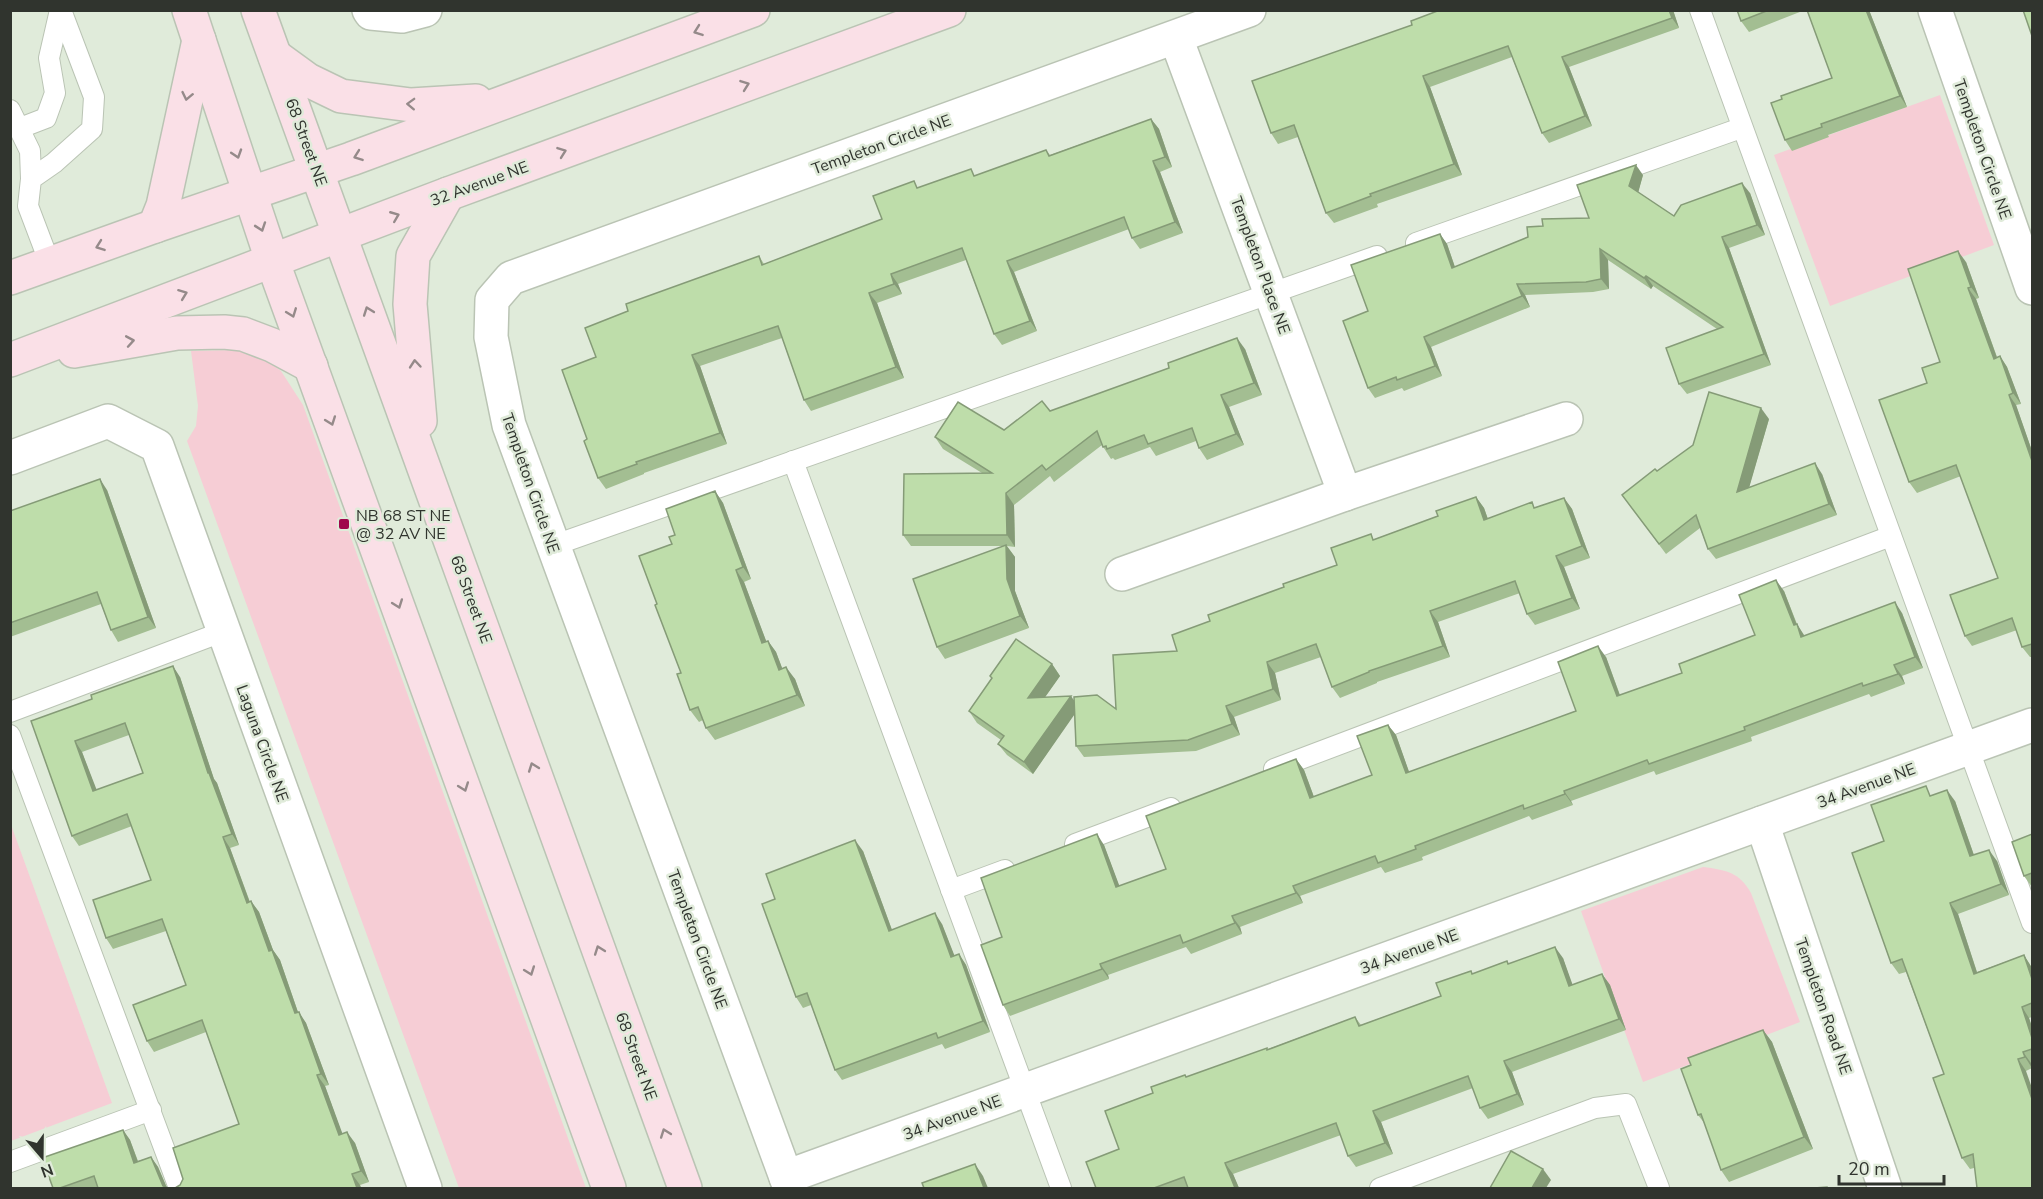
<svg xmlns="http://www.w3.org/2000/svg" width="2043" height="1199" font-family="'Nunito Sans',sans-serif">
	<rect width="100%" height="100%" fill="#e0ebda"/>
	<g fill="#f6cdd5">
		<polygon points="1940,95 1994,245 1830,306 1774,155"/>
		<polygon points="234,350 259,354 281,371 303,405 586,1188 459,1188 187,441 196,426 198,406 191,351"/>
		<polygon points="10,822 112,1103 11,1141 10,1141"/>
		<path d="M1703 867C1726 870 1739 872 1751 893L1800 1022 1643 1082 1581 911Z"/>
	</g>
	<g fill="none" stroke-linecap="round" stroke-linejoin="round">
		<g stroke="#bac4b4" stroke-width="22">
			<g id="lane">
				<polyline points="1700,10 2032,923"/>
				<polyline points="10,110 30,151 31,179"/>
				<polyline points="20,128 46,118 55,93 49,58 60,10"/>
				<polyline points="1416,243 1741,128"/>
				<polyline points="50,264 28,206 31,179 54,163 92,129 94,97 61,10"/>
				<polyline points="793,461 1061,1188"/>
				<polyline points="552,546 1377,256"/>
				<polyline points="10,712 222,632"/>
				<polyline points="10,735 179,1188"/>
				<polyline points="1274,769 1891,536"/>
				<polyline points="1075,844 1171,808"/>
				<polyline points="951,890 1005,870"/>
				<polyline points="10,1162 151,1110"/>
				<polyline points="1380,1188 1595,1108 1626,1104 1659,1188"/>
			</g>
		</g>
		<g stroke="#bac4b4" stroke-width="36">
			<g id="street">
				<polyline points="369,10 371,13 402,16 425,10"/>
				<polyline points="1935,10 2032,288"/>
				<polyline points="1176,38 1345,494"/>
				<polyline points="10,458 108,421 157,446 425,1188"/>
				<polyline points="1122,574 1345,494 1566,419"/>
				<polyline points="1762,823 1885,1188"/>
				<polyline points="786,1177 2032,725"/>
				<polyline points="790,1188 509,425 491,337 492,300 511,278 1249,10"/>
			</g>
		</g>
		<g stroke="#bac4b4" stroke-width="36">
			<g id="secondary">
				<polyline points="189,10 272,260 609,1188"/>
				<polyline points="258,10 685,1188"/>
				<polyline points="275,56 308,80 341,96 411,105 476,101"/>
				<polyline points="155,226 163,206 199,40"/>
				<polyline points="10,278 155,226 351,159 753,10"/>
				<polyline points="74,351 177,333 224,332 243,334 272,345 311,366"/>
				<polyline points="10,360 448,194 949,10"/>
				<polyline points="420,421 410,304 413,256 448,194"/>
			</g>
		</g>
		<use href="#lane" stroke="#fff" stroke-width="20"/>
		<use href="#street" stroke="#fff" stroke-width="33"/>
		<use href="#secondary" stroke="#fae0e7" stroke-width="33"/>
	</g>
	<g fill="#a3be92" fill-rule="evenodd">
		<polygon points="1673,10 1679,28 1569,67 1592,126 1549,143 1542,133 1512,57 1430,87 1462,175 1377,204 1378,207 1334,223 1326,213 1298,137 1278,144 1271,133 1412,25"/>
		<polygon points="1737,10 1805,10 1749,32 1741,21"/>
		<polygon points="1807,10 1869,10 1907,107 1828,135 1829,137 1792,151 1785,140 1782,99 1832,78"/>
		<polygon points="1151,119 1159,129 1172,167 1160,172 1183,233 1140,249 1132,238 1129,229 1014,272 1037,331 1002,345 994,334 966,260 898,284 902,294 877,303 904,378 811,411 804,400 782,338 700,366 727,444 644,473 644,474 606,489 598,478 587,439 596,357 628,311 759,256 764,264 882,219 919,188 976,176 1046,150 1050,155"/>
		<polygon points="1643,175 1638,192 1674,216 1750,193 1765,235 1729,248 1771,365 1687,394 1679,384 1717,329 1653,286 1651,289 1608,260 1609,289 1593,292 1525,295 1530,307 1431,347 1442,376 1404,391 1402,388 1375,398 1368,388 1368,311 1440,234 1447,244 1455,267 1528,237 1543,226 1589,218"/>
		<polygon points="1966,262 1979,298 1976,299 1997,357 2000,356 2007,367 2021,404 2016,405 2032,451 2032,657 2030,657 2022,647 2017,630 1972,646 1965,636 1998,578 1961,476 1917,493 1909,482 1927,383 1940,362"/>
		<polygon points="1245,349 1262,395 1229,407 1244,445 1207,460 1199,448 1196,441 1156,456 1150,447 1115,460 1113,458 1111,459 1102,445 1054,482 1050,476 1014,505 1015,547 1007,546 1015,557 1015,591 1029,628 945,659 937,647 1002,546 911,546 903,535 982,473 943,449 935,437 1004,430 1050,411"/>
		<polygon points="1769,419 1749,487 1822,474 1837,515 1716,559 1708,549 1700,528 1666,554 1622,495 1657,471"/>
		<polygon points="107,490 156,628 118,642 111,630 101,604 10,637 10,511"/>
		<polygon points="715,491 723,503 751,579 744,582 766,641 768,641 776,652 782,668 795,679 805,706 715,740 706,728 703,720 699,722 690,710 681,673 657,604 672,544 675,535"/>
		<polygon points="1476,497 1484,508 1488,519 1536,508 1564,498 1572,509 1590,558 1564,567 1580,609 1535,625 1527,614 1520,593 1438,622 1450,657 1377,682 1377,683 1340,698 1332,687 1321,657 1275,673 1281,700 1234,717 1240,735 1196,751 1084,757 1076,746 1074,714 1033,774 1007,755 998,744 1001,740 977,723 969,711 992,679 990,676 1052,664 1060,676 1045,697 1074,700 1116,709 1210,621 1284,587 1337,565 1375,539 1438,516"/>
		<polygon points="1784,591 1797,624 1804,636 1902,613 1923,668 1902,676 1905,684 1871,697 1869,694 1751,737 1752,741 1656,775 1654,771 1571,801 1573,805 1532,820 1529,816 1422,857 1423,860 1385,873 1381,867 1300,896 1303,903 1240,927 1242,934 1191,954 1186,947 1108,975 1109,979 1010,1016 1003,1005 1104,845 1119,886 1166,869 1296,759 1304,770 1314,797 1372,775 1388,725 1396,735 1409,772 1576,711 1606,657 1620,695 1682,673 1755,635"/>
		<path d="M180 677 214 779 217 783 239 845 230 848 250 902 251 901 259 912 273 950 280 960 298 1012 306 1023 329 1085 325 1086 342 1134 355 1143 369 1182 360 1185 361 1188H175L180 1185 239 1124 206 1032 154 1052 147 1041 186 985 166 931 113 949 106 938 151 880 132 826 79 846 72 836 31 721ZM129 735 143 773 96 790 82 752Z"/>
		<polygon points="1933,795 1955,801 1974,855 1997,861 2009,895 1958,914 1977,972 2024,955 2032,968 2032,1017 2029,1018 2032,1027 2032,1063 2031,1063 2032,1068 2026,1071 1974,1168 1970,1169 1962,1158 1944,1074 1906,972 1899,974 1891,963 1884,841"/>
		<polygon points="2032,834 2032,887 2024,876"/>
		<polygon points="863,851 892,930 942,924 954,956 959,954 966,965 990,1032 945,1049 942,1044 842,1080 835,1070 811,1005 803,1008 796,997 775,899"/>
		<polygon points="1563,958 1572,985 1602,974 1610,985 1626,1030 1512,1072 1524,1105 1488,1119 1480,1108 1473,1088 1381,1122 1393,1154 1356,1167 1348,1156 1341,1135 1233,1174 1239,1188 1096,1188 1153,1093 1185,1075 1187,1077 1268,1049 1355,1017 1361,1025 1441,996 1471,971 1473,974 1507,961 1509,964"/>
		<polygon points="1763,1030 1772,1042 1813,1149 1729,1182 1721,1170 1705,1124 1698,1115"/>
		<polygon points="123,1130 130,1140 138,1161 151,1157 158,1167 167,1188 53,1188"/>
	</g>
	<g fill="#859b77">
		<polygon points="1669,10 1673,10 1679,28 1672,18"/>
		<polygon points="1866,10 1869,10 1907,107 1900,96"/>
		<polygon points="1562,57 1569,67 1592,126 1585,116"/>
		<polygon points="1423,76 1430,87 1462,175 1454,164"/>
		<polygon points="1151,119 1159,129 1172,167 1165,157"/>
		<polygon points="1153,161 1160,172 1183,233 1175,222"/>
		<polygon points="1636,165 1643,175 1637,197 1629,186"/>
		<polygon points="1742,183 1750,193 1765,235 1757,225"/>
		<polygon points="1440,234 1447,244 1459,279 1452,268"/>
		<polygon points="1722,237 1729,248 1771,365 1764,354"/>
		<polygon points="1600,249 1608,260 1609,289 1601,279"/>
		<polygon points="1958,251 1966,262 1979,298 1971,287"/>
		<polygon points="1007,261 1014,272 1037,331 1030,321"/>
		<polygon points="891,274 898,284 902,294 894,284"/>
		<polygon points="1646,276 1653,286 1651,289 1644,278"/>
		<polygon points="1517,284 1525,295 1530,307 1522,296"/>
		<polygon points="1968,288 1976,299 2001,369 1994,359"/>
		<polygon points="869,293 877,303 904,378 896,367"/>
		<polygon points="1424,337 1431,347 1442,376 1435,366"/>
		<polygon points="1237,338 1245,349 1262,395 1254,383"/>
		<polygon points="692,355 700,366 727,444 720,433"/>
		<polygon points="2000,356 2007,367 2021,404 2013,393"/>
		<polygon points="1221,395 1229,407 1244,445 1236,434"/>
		<polygon points="2009,395 2016,405 2032,451 2032,461"/>
		<polygon points="1761,408 1769,419 1745,502 1737,492"/>
		<polygon points="1815,463 1822,474 1837,515 1829,504"/>
		<polygon points="100,479 107,490 156,628 148,617"/>
		<polygon points="715,491 723,503 751,579 743,567"/>
		<polygon points="1006,493 1014,505 1015,547 1007,535"/>
		<polygon points="1476,497 1484,508 1492,531 1484,520"/>
		<polygon points="1564,498 1572,509 1590,558 1582,546"/>
		<polygon points="1006,545 1015,557 1015,591 1029,628 1020,616 1007,579"/>
		<polygon points="1556,556 1564,567 1580,609 1572,598"/>
		<polygon points="736,570 744,582 771,654 762,643"/>
		<polygon points="1776,580 1784,591 1801,636 1794,625"/>
		<polygon points="1895,602 1902,613 1923,668 1915,657"/>
		<polygon points="1430,611 1438,622 1450,657 1443,646"/>
		<polygon points="1797,624 1804,635 1809,647 1801,637"/>
		<polygon points="768,641 776,652 787,681 779,670"/>
		<polygon points="1598,646 1606,657 1624,707 1617,696"/>
		<polygon points="1267,662 1275,673 1281,700 1273,689"/>
		<polygon points="1052,664 1060,676 1036,710 1028,698"/>
		<polygon points="1894,665 1902,676 1905,684 1898,674"/>
		<polygon points="173,666 180,677 214,779 217,783 239,845 232,834 208,773"/>
		<polygon points="786,667 795,679 805,706 797,695"/>
		<polygon points="1071,696 1079,708 1033,774 1024,762"/>
		<polygon points="1226,706 1234,717 1240,735 1232,724"/>
		<polygon points="1388,725 1396,735 1413,783 1406,773"/>
		<polygon points="75,741 82,752 101,801 93,791"/>
		<polygon points="1296,759 1304,770 1318,808 1310,798"/>
		<polygon points="1947,790 1955,801 1978,867 1970,856"/>
		<polygon points="1564,791 1571,801 1573,805 1565,794"/>
		<polygon points="1097,834 1104,845 1124,898 1116,887"/>
		<polygon points="223,837 230,848 254,914 247,903"/>
		<polygon points="855,840 863,851 896,941 889,931"/>
		<polygon points="1989,850 1997,861 2009,895 2001,884"/>
		<polygon points="1293,886 1300,896 1303,903 1296,893"/>
		<polygon points="251,901 259,912 273,950 280,960 302,1024 295,1013 269,951"/>
		<polygon points="1950,903 1958,914 1981,985 1974,974"/>
		<polygon points="935,913 942,924 959,967 951,957"/>
		<polygon points="1232,916 1240,927 1242,934 1235,923"/>
		<polygon points="1555,947 1563,958 1577,997 1569,986"/>
		<polygon points="959,954 966,965 990,1032 983,1021"/>
		<polygon points="2024,955 2032,968 2032,979"/>
		<polygon points="1100,964 1108,975 1109,979 1102,969"/>
		<polygon points="1602,974 1610,985 1626,1030 1619,1019"/>
		<polygon points="2022,1007 2029,1018 2032,1027 2032,1038"/>
		<polygon points="299,1012 306,1023 329,1085 321,1074"/>
		<polygon points="1763,1030 1772,1042 1813,1149 1804,1137"/>
		<polygon points="2023,1052 2031,1063 2032,1068 2025,1057"/>
		<polygon points="2018,1059 2026,1071 2032,1088 2032,1099"/>
		<polygon points="1504,1061 1512,1072 1524,1105 1517,1094"/>
		<polygon points="317,1075 325,1086 347,1146 339,1135"/>
		<polygon points="1373,1111 1381,1122 1393,1154 1385,1143"/>
		<polygon points="123,1130 130,1140 142,1173 134,1163"/>
		<polygon points="347,1132 355,1143 369,1182 361,1171"/>
		<polygon points="151,1157 158,1167 167,1188 163,1186"/>
		<polygon points="1225,1163 1233,1174 1239,1188 1235,1188"/>
		<polygon points="975,1164 983,1176 988,1188 984,1188"/>
		<polygon points="1543,1169 1551,1180 1546,1188 1532,1188"/>
		<polygon points="352,1174 360,1185 361,1188 357,1188"/>
	</g>
	<g fill="#beddaa" stroke="#859b77" stroke-width="1.5" fill-rule="evenodd">
		<polygon points="1440,10 1669,10 1672,18 1562,57 1585,116 1542,133 1508,46 1423,76 1454,164 1370,194 1371,196 1326,213 1294,125 1271,133 1252,81 1412,25 1411,21"/>
		<polygon points="1737,10 1769,10 1741,21"/>
		<polygon points="1807,10 1866,10 1900,96 1821,124 1822,127 1785,140 1771,103 1782,99 1781,96 1832,78"/>
		<polygon points="2023,10 2032,10 2032,36"/>
		<polygon points="1151,119 1165,157 1153,161 1175,222 1132,238 1124,217 1007,261 1030,321 994,334 962,248 891,274 894,284 869,293 896,367 804,400 778,326 692,355 720,433 636,462 637,464 598,478 584,441 587,439 562,370 596,357 585,328 628,311 626,304 759,256 762,265 882,219 873,196 914,181 917,188 971,169 974,176 1046,150 1049,156"/>
		<polygon points="1636,165 1629,186 1674,216 1681,205 1742,183 1757,225 1722,237 1764,354 1679,384 1666,348 1723,327 1646,276 1644,278 1600,249 1601,279 1586,282 1517,284 1522,296 1424,337 1435,366 1397,380 1396,377 1368,388 1343,321 1368,311 1351,265 1440,234 1452,268 1528,237 1527,227 1543,226 1542,219 1589,218 1577,185"/>
		<polygon points="1958,251 1971,287 1968,288 1994,359 2000,356 2013,393 2009,395 2032,461 2032,644 2022,647 2012,618 1965,636 1950,595 1998,578 1956,465 1909,482 1879,400 1927,383 1922,368 1940,362 1908,269"/>
		<polygon points="1237,338 1254,383 1221,395 1236,434 1199,448 1192,428 1148,444 1144,435 1107,449 1106,446 1103,447 1097,431 1046,470 1042,465 1006,493 1007,535 903,535 904,474 992,473 935,437 958,402 1004,430 1042,401 1050,411 1169,368 1168,363"/>
		<polygon points="1709,392 1761,408 1737,492 1815,463 1829,504 1708,549 1696,515 1659,544 1622,495 1655,469 1657,471 1693,445"/>
		<polygon points="100,479 148,617 111,630 97,592 10,623 10,511"/>
		<polygon points="715,491 743,567 736,570 762,643 768,641 779,670 786,667 797,695 706,728 698,707 690,710 677,674 681,673 655,605 657,604 639,556 672,544 669,537 675,535 666,509"/>
		<polygon points="1476,497 1484,520 1532,502 1534,508 1564,498 1582,546 1556,556 1572,598 1527,614 1515,581 1430,611 1443,646 1369,671 1369,672 1332,687 1316,644 1267,662 1273,689 1226,706 1232,724 1188,740 1076,746 1074,697 1097,695 1116,709 1113,655 1177,651 1172,635 1210,621 1208,615 1284,587 1283,584 1337,565 1331,548 1371,534 1373,540 1438,516 1436,511"/>
		<polygon points="1006,545 1007,579 1020,616 937,647 913,579"/>
		<polygon points="1776,580 1794,625 1797,624 1801,637 1895,602 1915,657 1894,665 1898,674 1863,686 1862,683 1744,727 1745,730 1649,764 1647,760 1564,791 1565,794 1524,809 1523,805 1415,846 1416,849 1378,863 1375,856 1293,886 1296,893 1232,916 1235,923 1183,943 1180,935 1100,964 1102,969 1003,1005 981,945 1002,937 981,878 1097,834 1116,887 1166,869 1146,816 1296,759 1310,798 1372,775 1357,736 1388,725 1406,773 1576,711 1558,662 1598,646 1617,696 1682,673 1679,664 1755,635 1739,595"/>
		<polygon points="1016,639 1052,664 1028,698 1071,696 1024,762 998,744 1004,736 969,711 992,678 990,676"/>
		<path d="M173 666 208 773H209L232 834 223 837 247 903 251 901 269 951 272 950 295 1013 299 1012 321 1074 317 1075 339 1135 347 1132 361 1171 352 1174 357 1188H175L180 1185 183 1179 173 1148 239 1124 202 1020 147 1041 133 1005 186 985 162 919 106 938 93 900 151 880 127 814 72 836 31 721 92 699 91 695ZM125 723 143 773 93 791 75 741Z"/>
		<polygon points="1926,786 1930,796 1947,790 1970,856 1989,850 2001,884 1950,903 1974,974 2024,955 2032,979 2032,1003 2022,1007 2032,1038 2032,1049 2023,1052 2025,1057 2018,1059 2032,1099 2032,1188 1977,1188 1973,1154 1962,1158 1933,1078 1944,1074 1902,959 1891,963 1852,853 1884,841 1871,805"/>
		<polygon points="2032,834 2032,873 2024,876 2012,842"/>
		<polygon points="855,840 889,931 935,913 951,957 959,954 983,1021 938,1038 936,1033 835,1070 807,993 796,997 762,904 775,899 766,874"/>
		<polygon points="1555,947 1569,986 1602,974 1619,1019 1504,1061 1517,1094 1480,1108 1468,1076 1373,1111 1385,1143 1348,1156 1336,1123 1225,1163 1235,1188 1188,1188 1184,1177 1154,1188 1096,1188 1086,1162 1119,1149 1105,1111 1153,1093 1151,1087 1185,1075 1186,1077 1267,1048 1267,1050 1355,1017 1359,1026 1441,996 1436,983 1471,971 1472,974 1507,961 1508,964"/>
		<polygon points="1763,1030 1804,1137 1721,1170 1701,1114 1698,1115 1681,1069 1691,1065 1688,1058"/>
		<polygon points="123,1130 134,1163 151,1157 163,1186 168,1188 98,1188 94,1176 60,1188 53,1188 42,1158"/>
		<polygon points="1511,1151 1543,1169 1532,1188 1490,1188"/>
		<polygon points="975,1164 984,1188 924,1188 922,1183"/>
		<polygon points="1827,1187 1827,1188 1814,1188"/>
	</g>
	<defs><path id="oneway-chevron" d="M-2-3.5L2.5 0L-2 3.5" fill="none" stroke-width="1.6" stroke-linecap="round" stroke-linejoin="round" transform="scale(1.5)"/></defs>
	<g stroke="#958a8a">
		<use href="#oneway-chevron" transform="translate(698 31) rotate(160)"/>
		<use href="#oneway-chevron" transform="translate(745 85) rotate(-20)"/>
		<use href="#oneway-chevron" transform="translate(187 96) rotate(102)"/>
		<use href="#oneway-chevron" transform="translate(411 104) rotate(-178)"/>
		<use href="#oneway-chevron" transform="translate(562 152) rotate(-20)"/>
		<use href="#oneway-chevron" transform="translate(237 154) rotate(72)"/>
		<use href="#oneway-chevron" transform="translate(358 156) rotate(160)"/>
		<use href="#oneway-chevron" transform="translate(395 216) rotate(-22)"/>
		<use href="#oneway-chevron" transform="translate(261 227) rotate(71)"/>
		<use href="#oneway-chevron" transform="translate(100 246) rotate(160)"/>
		<use href="#oneway-chevron" transform="translate(183 294) rotate(-21)"/>
		<use href="#oneway-chevron" transform="translate(368 311) rotate(-110)"/>
		<use href="#oneway-chevron" transform="translate(292 313) rotate(69)"/>
		<use href="#oneway-chevron" transform="translate(130 341) rotate(-10)"/>
		<use href="#oneway-chevron" transform="translate(415 364) rotate(-95)"/>
		<use href="#oneway-chevron" transform="translate(331 421) rotate(70)"/>
		<use href="#oneway-chevron" transform="translate(398 604) rotate(70)"/>
		<use href="#oneway-chevron" transform="translate(533 767) rotate(-110)"/>
		<use href="#oneway-chevron" transform="translate(464 787) rotate(70)"/>
		<use href="#oneway-chevron" transform="translate(599 950) rotate(-110)"/>
		<use href="#oneway-chevron" transform="translate(530 971) rotate(70)"/>
		<use href="#oneway-chevron" transform="translate(665 1133) rotate(-110)"/>
	</g>
	<rect fill="#9f064c" stroke="#e0ebda" stroke-width="2" x="338" y="518" width="12" height="12" rx="3"/>
	<g text-anchor="middle" stroke-width="5" stroke-linejoin="round" paint-order="stroke">
		<g font-size="16" fill="#30342e" stroke="#e0ebda">
			<text transform="translate(307 142) rotate(70)" y="6">68 Street NE</text>
			<text transform="translate(881 144) rotate(-20)" y="6">Templeton Circle NE</text>
			<text transform="translate(1983 149) rotate(71)" y="6">Templeton Circle NE</text>
			<text transform="translate(479 183) rotate(-20)" y="6">32 Avenue NE</text>
			<text transform="translate(1261 265) rotate(70)" y="6">Templeton Place NE</text>
			<text transform="translate(531 483) rotate(71)" y="6">Templeton Circle NE</text>
			<text transform="translate(472 599) rotate(70)" y="6">68 Street NE</text>
			<text transform="translate(263 743) rotate(70)" y="6">Laguna Circle NE</text>
			<text transform="translate(1866 785) rotate(-20)" y="6">34 Avenue NE</text>
			<text transform="translate(698 939) rotate(70)" y="6">Templeton Circle NE</text>
			<text transform="translate(1409 951) rotate(-20)" y="6">34 Avenue NE</text>
			<text transform="translate(1824 1006) rotate(71)" y="6">Templeton Road NE</text>
			<text transform="translate(637 1056) rotate(70)" y="6">68 Street NE</text>
			<text transform="translate(952 1117) rotate(-20)" y="6">34 Avenue NE</text>
		</g>
		<g font-size="16" fill="#30342e" stroke="#e0ebda" text-anchor="start">
			<text x="356" y="521">NB 68 ST NE<tspan x="356" dy="18">@ 32 AV NE</tspan></text>
		</g>
	</g>
	<rect width="2043" height="1199" fill="none" stroke="#30342e" stroke-width="24"/>
	<g transform="translate(42 1157) rotate(160)" stroke="#e0ebda" stroke-width="4.5" paint-order="stroke">
	<path d="M0-4.5L10 22L0 15L-10 22Z" fill="#30342e"/>
	<text y="-9" font-size="16" font-weight="bold" text-anchor="middle" fill="#30342e">N</text>
	</g>
	<path d="M1839 1175v9h105v-9" fill="none" stroke="#30342e" stroke-width="3"/>
	<text x="1848" y="1175" font-size="18" fill="#30342e" stroke="#e0ebda" stroke-width="4.5" paint-order="stroke">20 m</text>
</svg>
